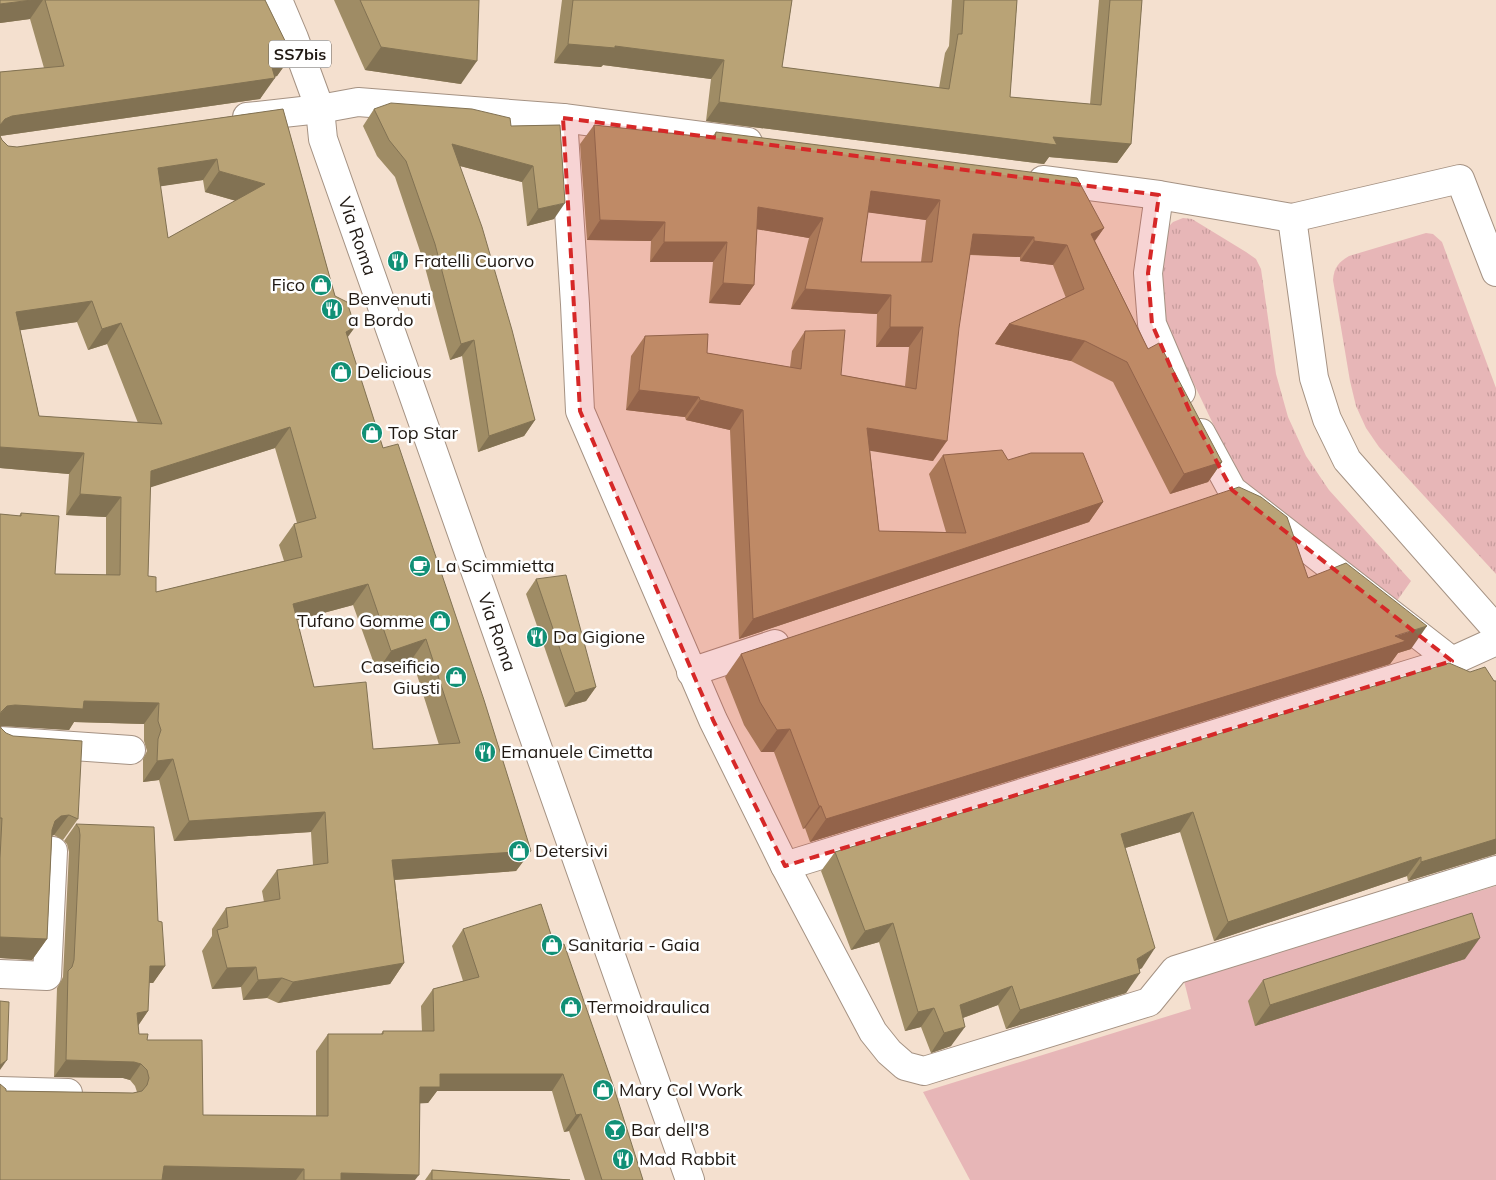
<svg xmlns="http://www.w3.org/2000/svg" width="1496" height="1180" font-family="Mulish,sans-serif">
	<defs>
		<pattern id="grass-tufts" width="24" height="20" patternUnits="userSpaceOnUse" patternTransform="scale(1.25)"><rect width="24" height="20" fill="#e7b6b7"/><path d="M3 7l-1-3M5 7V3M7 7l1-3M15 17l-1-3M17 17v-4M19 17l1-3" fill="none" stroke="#c69c9c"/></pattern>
	</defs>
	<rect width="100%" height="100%" fill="#f4e0cf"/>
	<g fill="url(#grass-tufts)">
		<polygon points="1183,218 1192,219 1246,252 1256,259 1261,269 1276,374 1288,417 1306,456 1329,490 1411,581 1394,605 1263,504 1237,474 1162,317 1158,297 1166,229 1173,222"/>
		<path d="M1426 233 1433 234 1442 242 1496 388V574L1379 447 1366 428 1356 406 1350 381 1333 280C1334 267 1339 262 1349 256Z"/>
	</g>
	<polygon fill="#e7b6b7" points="1496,886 1496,1180 970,1180 923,1092 1191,1009 1184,981"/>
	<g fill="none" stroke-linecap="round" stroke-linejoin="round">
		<g stroke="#a59283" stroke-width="30">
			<g id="minor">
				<polyline points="247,117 320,109 358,102 563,118 748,142"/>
				<polyline points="563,118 575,304 580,411 713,720 785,866 873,1032 889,1052 905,1066 924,1071 1149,1002 1175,970 1496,870"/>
				<polyline points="1043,180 1159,195 1292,218 1460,179 1496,272"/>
				<polyline points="1159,195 1148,273 1152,324 1181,392"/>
				<polyline points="1292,218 1314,378 1327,419 1347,460 1496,629"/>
				<polyline points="1201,433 1232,490 1452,661"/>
				<polyline points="691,672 775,644"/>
				<polyline points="0,741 131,750"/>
				<polyline points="785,866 1452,661 1496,641"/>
				<polyline points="0,974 47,976 53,851"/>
				<polyline points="0,1091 68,1093"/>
			</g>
		</g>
		<g stroke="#a59283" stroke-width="30">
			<g id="major">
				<path id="s1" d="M278 0 294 38 320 109 323 139 690 1180"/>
			</g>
		</g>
		<use href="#minor" stroke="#fff" stroke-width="28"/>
		<use href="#major" stroke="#fff" stroke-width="28"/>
	</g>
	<g fill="#9f8c65" fill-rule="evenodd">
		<path d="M0 0H265L292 55 277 76 274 77 260 99 0 136 2 140 8 146 17 147 283 109 335 296 355 327 347 337 383 448 531 851 516 871 395 880 404 963 390 984 278 1003 267 998 243 1000 241 987 212 989 202 951 212 936V929L226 908 264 902 262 891 277 870 313 865 311 832 174 841 159 780 143 782V759L147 751 144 741V724L74 722 69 730 1 725V728L78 819 63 840 54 835 52 836 47 939 32 960 0 958V514L19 516 21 513 55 574 106 575V517L66 515 69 474 0 468V72L44 68 30 19 0 23ZM203 180 205 192 236 201 168 238 160 186ZM77 322 88 350 107 344 138 423 39 416 20 330ZM275 448 297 523 294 524 279 545 284 561 156 592 148 576 150 487ZM353 605 377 672 412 659 439 745 373 749 314 687 297 620Z"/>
		<polygon points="334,0 479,0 461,84 365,70"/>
		<polygon points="562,0 792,0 782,67 939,88 945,53 949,46 952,0 1017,0 1010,97 1090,104 1099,0 1142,0 1131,144 1117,163 1049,157 1044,164 706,121 711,79 603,65 601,67 554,63"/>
		<polygon points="374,109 511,126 560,125 554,219 527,226 522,182 460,166 535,420 524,436 478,452 462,356 450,360 423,260 395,177 377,156 363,126"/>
		<path d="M594 125 711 138 716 132 1104 228 1095 241 1148 349 1222 462 1208 482 1170 494 1113 382 1071 361 995 344 1009 324 1066 298 1053 265 1020 261V257L970 255 933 461 870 450 879 531 946 532 929 474 943 455 1008 460 1103 502 1089 522 739 639 730 430 686 420 685 417 626 410 631 356 645 336 707 353 790 367 792 351 805 331 841 375 905 386 909 347H876L877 314 791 309 809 238 757 229 754 285 740 305 709 303 713 262H650L651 241 587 240 580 144ZM868 212 926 220 921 262H861Z"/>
		<polygon points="1308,578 1411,649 1398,653 1390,664 810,842 805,828 803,829 774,752 761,752 744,725 725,677 741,654"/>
		<polygon points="536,579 596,687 586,701 565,707 526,594"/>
		<polygon points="1470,672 1496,681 1496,854 1408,881 1407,876 1214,941 1180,832 1125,848 1142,968 1139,969 1126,993 1006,1029 998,1005 963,1018 951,1046 931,1053 921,1027 905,1031 879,942 851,950 821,871 835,852"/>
		<polygon points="76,824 158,921 165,966 153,983 149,983 148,1011 138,1026 139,1034 147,1040 203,1115 316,1116 316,1051 328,1034 381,1034 383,1031 422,1031 421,1006 433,989 463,981 452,946 463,929 555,947 643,1180 585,1180 569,1131 564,1132 552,1091 437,1091 428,1103 420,1103 415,1180 0,1180 6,1091 133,1093 137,1092 135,1086 130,1080 123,1078 54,1077 57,988 61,981 63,977 69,852 67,844 64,841"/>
		<polygon points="1465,959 1255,1026 1248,1001 1263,980"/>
		<polygon points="432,1170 571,1180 425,1180"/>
	</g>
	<g fill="#827253">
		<polygon points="32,0 43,0 30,19 0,23 0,4"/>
		<polygon points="568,44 615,46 724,60 711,79 603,65 601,67 554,63"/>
		<polygon points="381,47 477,61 461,84 365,70"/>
		<polygon points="292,55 277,76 268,79 275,78 260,99 0,136 0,125 5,119 12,116 271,64"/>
		<polygon points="719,102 1131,144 1117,163 1049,157 1044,164 706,121"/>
		<polygon points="452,144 533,166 522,182 441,161"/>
		<polygon points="217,159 203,180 143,189 158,168"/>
		<polygon points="219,171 265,184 251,205 205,192"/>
		<polygon points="871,191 940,200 926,220 857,211"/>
		<polygon points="565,203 554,219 527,226 538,209"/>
		<polygon points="758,207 823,218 809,238 744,227"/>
		<polygon points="600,220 665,222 651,241 587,240"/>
		<polygon points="1104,228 1090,247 1091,234"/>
		<polygon points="973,234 1034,237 1020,257 959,254"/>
		<polygon points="1034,241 1067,245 1053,265 1020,261"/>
		<polygon points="664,242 727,242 713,262 650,262"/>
		<polygon points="723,283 754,285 740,305 709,303"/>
		<polygon points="805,289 891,295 877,314 791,309"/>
		<polygon points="92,301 77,322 2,333 16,312"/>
		<polygon points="121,323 107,344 88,350 102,329"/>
		<polygon points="1009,324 1085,341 1071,361 995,344"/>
		<polygon points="355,327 340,348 346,332"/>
		<polygon points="890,327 923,327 909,347 876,347"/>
		<polygon points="474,340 462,356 450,360 461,344"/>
		<polygon points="639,390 699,397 685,417 626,410"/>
		<polygon points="700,400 743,410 730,430 686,420"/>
		<polygon points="535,420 524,436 478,452 489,436"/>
		<polygon points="290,427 275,448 136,492 151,471"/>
		<polygon points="867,428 947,441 933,461 853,448"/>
		<polygon points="0,447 84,453 69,474 0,468"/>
		<polygon points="1222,462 1208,482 1170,494 1184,474"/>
		<polygon points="80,494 121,497 106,517 66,515"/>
		<polygon points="1103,502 1089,522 739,639 753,619"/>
		<polygon points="368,584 353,605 279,625 293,604"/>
		<polygon points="1427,626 1411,649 1398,653 1390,664 810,842 826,819"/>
		<polygon points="426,639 412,659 377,672 391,651"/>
		<polygon points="596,687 586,701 565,707 575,693"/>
		<polygon points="84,701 159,703 144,724 74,722 69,730 0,726 0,714 7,706 15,705"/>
		<polygon points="790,729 774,752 761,752 777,730"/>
		<polygon points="173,759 159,780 143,782 157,761"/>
		<polygon points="819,806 821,806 805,828 803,829"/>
		<polygon points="325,812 311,832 174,841 189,821"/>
		<polygon points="1193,812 1180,832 1108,853 1121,834"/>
		<polygon points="69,815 54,835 46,837 55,821 61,816"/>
		<polygon points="1496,839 1496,854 1408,881 1421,862"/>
		<polygon points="531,851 516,871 378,881 392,860"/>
		<polygon points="1421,857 1407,876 1214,941 1228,922"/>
		<polygon points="893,923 879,942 851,950 865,931"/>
		<polygon points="0,937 47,939 32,960 0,958"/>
		<polygon points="1480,938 1465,959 1255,1026 1270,1005"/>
		<polygon points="1155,948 1142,968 1124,978 1140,973 1126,993 1006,1029 1020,1010 1137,959"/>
		<polygon points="404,963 390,984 278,1003 293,982"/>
		<polygon points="150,966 165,966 153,983 138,982"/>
		<polygon points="256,967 241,987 212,989 227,968"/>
		<polygon points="282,978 267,998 243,1000 258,980"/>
		<polygon points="1012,986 998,1005 946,1024 960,1005"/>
		<polygon points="934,1008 921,1027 905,1031 918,1012"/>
		<polygon points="148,1011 137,1027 137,1013"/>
		<polygon points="965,1027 951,1046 931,1053 944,1033"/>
		<polygon points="7,1060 0,1070 0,1065"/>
		<polygon points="66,1060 134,1062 141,1064 130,1080 123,1078 54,1077"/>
		<polygon points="440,1074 563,1074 552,1091 437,1091 428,1103 409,1104 420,1087"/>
		<polygon points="581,1114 569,1131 564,1132 576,1115"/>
		<polygon points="164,1166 304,1169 296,1180 154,1180"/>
		<polygon points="341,1173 419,1175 415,1180 336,1180"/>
	</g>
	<g fill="#b9a376" stroke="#827253" fill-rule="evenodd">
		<polygon points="0,0 32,0 0,4"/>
		<polygon points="45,0 265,0 292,55 271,64 275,78 12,116 5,119 0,125 0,127 0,72 64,66"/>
		<polygon points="360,0 479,0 477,61 381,47"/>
		<polygon points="573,0 792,0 782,67 949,89 958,34 962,34 964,0 1017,0 1010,97 1101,105 1110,0 1142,0 1131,144 1053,137 1057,145 719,102 724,60 615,46 615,48 568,44"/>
		<polygon points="391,103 472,109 510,118 511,126 560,125 565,203 538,209 533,166 452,144 482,227 512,330 535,420 489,436 474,340 461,344 435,244 406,161 389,140 374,109"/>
		<path d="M283 109 335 296 347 302 355 327 346 332 383 448 398 444 484 700 531 851 392 860 404 963 293 982 282 978 258 980 256 967 227 968 217 930 228 927 226 908 280 899 277 870 328 863 325 812 189 821 173 759 157 761 158 739 161 730 158 721 159 703 84 701 83 709 15 705 7 706 1 712 0 716V514L21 516V513L59 516 55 574 120 575 121 497 80 494 84 453 0 447V136L2 140 8 146 17 147ZM217 159 219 171 265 184 168 238 158 168ZM92 301 102 329 121 323 162 424 39 416 16 312ZM290 427 316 518 294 524 302 557 156 592V577L148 576 151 471ZM368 584 391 651 426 639 460 743 373 749 366 682 314 687 293 604Z"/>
		<path d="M594 125 715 138 716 132 1077 178 1104 228 1091 234 1148 349 1159 343 1222 462 1184 474 1127 362 1085 341 1009 324 1084 289 1067 245 1034 241V237L973 234 959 328 947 441 867 428 879 531 966 533 943 455 1002 450 1008 460 1031 453H1083L1103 502 753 619 743 410 700 400 699 397 639 390 645 336 708 334 707 353 801 369 805 331 845 330 841 375 916 389 923 327H890L891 295 805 289 823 218 758 207 754 285 723 283 727 242H664L665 222 600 220ZM871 191 940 200 932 262H861Z"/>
		<polygon points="1239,487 1261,497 1287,517 1308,578 1346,563 1427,626 1395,636 1406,641 826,819 821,806 819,806 790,729 777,730 760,702 741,654"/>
		<polygon points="566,575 596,687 575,693 536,579"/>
		<polygon points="1449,663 1470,672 1485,667 1494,681 1496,681 1496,839 1421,862 1421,857 1228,922 1193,812 1121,834 1155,948 1137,959 1140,973 1020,1010 1012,986 960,1005 965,1027 944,1033 934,1008 918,1012 893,923 865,931 835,852"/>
		<polygon points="0,724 1,728 6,733 13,736 82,741 78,819 69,815 61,816 55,821 52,830 47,939 0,937 0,858 2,818 0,818"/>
		<polygon points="76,824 154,827 158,921 162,922 165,966 150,966 148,1011 137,1013 139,1034 148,1034 147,1040 202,1040 203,1115 328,1116 328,1034 383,1034 383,1031 434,1031 433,989 479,977 463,929 541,904 555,947 564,944 613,1085 643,1180 602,1180 581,1114 576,1115 563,1074 440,1074 440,1087 420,1087 419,1175 341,1173 341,1180 304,1180 304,1169 164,1166 162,1180 0,1180 0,1084 6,1089 6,1091 133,1093 142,1091 147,1085 149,1078 147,1070 141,1064 134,1062 66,1060 68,971 72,967 74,960 80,835 79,828"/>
		<polygon points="1472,913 1480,938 1270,1005 1263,980"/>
		<polygon points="0,1001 9,1002 7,1060 0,1065"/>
		<polygon points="432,1170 570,1180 432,1180"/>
	</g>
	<path fill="#d62828" fill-opacity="0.2" stroke="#d62828" stroke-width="4" stroke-dasharray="10 6" stroke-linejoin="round" d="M563 118 1159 195 1148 273 1152 324 1190 412 1232 490 1452 661 785 866 713 720 580 411Z"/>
	<defs>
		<g id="restaurant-disc" transform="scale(1.125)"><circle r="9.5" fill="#119076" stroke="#fff"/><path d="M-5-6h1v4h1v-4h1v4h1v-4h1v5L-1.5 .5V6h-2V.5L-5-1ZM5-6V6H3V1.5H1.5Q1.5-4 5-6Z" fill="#fff"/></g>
		<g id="shop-disc" transform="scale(1.125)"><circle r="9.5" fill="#119076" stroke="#fff"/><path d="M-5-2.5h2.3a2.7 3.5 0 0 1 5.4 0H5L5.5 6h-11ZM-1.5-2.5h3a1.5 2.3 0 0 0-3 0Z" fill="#fff"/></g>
		<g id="cafe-disc" transform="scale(1.125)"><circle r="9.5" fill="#119076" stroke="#fff"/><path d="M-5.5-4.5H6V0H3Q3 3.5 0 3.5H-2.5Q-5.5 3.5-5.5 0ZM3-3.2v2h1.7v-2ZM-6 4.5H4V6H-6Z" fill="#fff"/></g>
		<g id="bar-disc" transform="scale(1.125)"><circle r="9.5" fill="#119076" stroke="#fff"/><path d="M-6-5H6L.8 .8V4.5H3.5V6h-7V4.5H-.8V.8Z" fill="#fff"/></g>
	</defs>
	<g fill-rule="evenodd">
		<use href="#restaurant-disc" x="398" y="261"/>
		<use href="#shop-disc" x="321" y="285"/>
		<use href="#restaurant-disc" x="332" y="309"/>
		<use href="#shop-disc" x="341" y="372"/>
		<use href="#shop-disc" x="372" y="433"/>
		<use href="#cafe-disc" x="420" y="566"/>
		<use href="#shop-disc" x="440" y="621"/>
		<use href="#restaurant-disc" x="537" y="637"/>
		<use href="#shop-disc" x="456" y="677"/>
		<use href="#restaurant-disc" x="485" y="752"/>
		<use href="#shop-disc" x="519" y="851"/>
		<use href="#shop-disc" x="552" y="945"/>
		<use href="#shop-disc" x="571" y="1007"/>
		<use href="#shop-disc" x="603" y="1090"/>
		<use href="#bar-disc" x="615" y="1130"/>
		<use href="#restaurant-disc" x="623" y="1159"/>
	</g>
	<g text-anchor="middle" stroke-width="5" stroke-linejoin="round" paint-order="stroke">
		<rect fill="#fff" stroke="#635e5a" stroke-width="1" x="269" y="40.5" width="62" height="27" rx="4"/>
		<g font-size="16" font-weight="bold" fill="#201913">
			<text x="300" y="60">SS7bis</text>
		</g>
		<g font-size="18" fill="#201913" stroke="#fff">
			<text dy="6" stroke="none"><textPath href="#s1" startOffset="250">Via Roma</textPath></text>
			<text dy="6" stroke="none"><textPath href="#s1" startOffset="670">Via Roma</textPath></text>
		</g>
		<g font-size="18" fill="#201913" stroke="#fff" text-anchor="start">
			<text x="414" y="267">Fratelli Cuorvo</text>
			<text x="305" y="291" text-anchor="end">Fico</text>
			<text x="348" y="305">Benvenuti<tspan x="348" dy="21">a Bordo</tspan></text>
			<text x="357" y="378">Delicious</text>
			<text x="388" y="439">Top Star</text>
			<text x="436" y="572">La Scimmietta</text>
			<text x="424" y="627" text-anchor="end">Tufano Gomme</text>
			<text x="553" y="643">Da Gigione</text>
			<text x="440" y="673" text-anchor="end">Caseificio<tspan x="440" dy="21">Giusti</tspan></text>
			<text x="501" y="758">Emanuele Cimetta</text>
			<text x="535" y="857">Detersivi</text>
			<text x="568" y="951">Sanitaria - Gaia</text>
			<text x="587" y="1013">Termoidraulica</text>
			<text x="619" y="1096">Mary Col Work</text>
			<text x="631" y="1136">Bar dell'8</text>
			<text x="639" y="1165">Mad Rabbit</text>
		</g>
	</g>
</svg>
